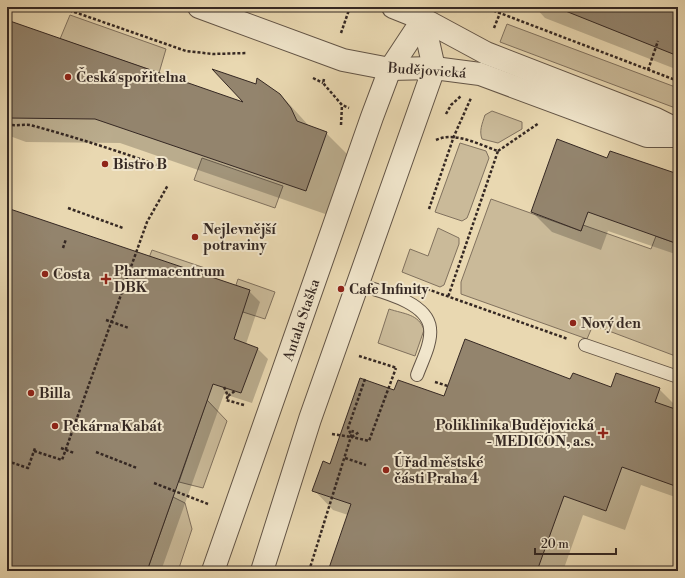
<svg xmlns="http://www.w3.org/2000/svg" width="685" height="578" font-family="'Libre Bodoni',serif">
	<rect width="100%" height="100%" fill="#e9d8b1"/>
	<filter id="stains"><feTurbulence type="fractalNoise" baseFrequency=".005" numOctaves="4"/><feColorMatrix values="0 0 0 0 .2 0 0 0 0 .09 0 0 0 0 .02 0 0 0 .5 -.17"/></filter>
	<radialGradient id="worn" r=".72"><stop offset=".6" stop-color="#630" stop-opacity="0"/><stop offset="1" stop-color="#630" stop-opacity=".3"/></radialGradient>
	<g fill="#caba99" stroke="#80715e">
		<polygon points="70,15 166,49 159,73 60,39"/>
		<polygon points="507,24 678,88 678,109 500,42"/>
		<path d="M492 111 522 122V129L498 143 482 139C479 131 482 124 485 115Z"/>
		<polygon points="460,143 486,151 489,158 469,213 467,218 462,221 435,212"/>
		<polygon points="202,158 283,186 275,208 194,180"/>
		<polygon points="491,199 581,231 583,225 651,249 656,236 678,244 678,357 593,325 587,339 461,294 461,282"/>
		<polygon points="438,228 459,238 459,244 444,285 440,287 402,272 410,249 428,256"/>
		<polygon points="152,250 205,268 196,295 142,276"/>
		<polygon points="238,279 275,292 265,319 243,312 234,291"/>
		<path d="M389 309C404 314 419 314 424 330L415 356 378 343Z"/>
		<polygon points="207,400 227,421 203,488 179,482"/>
		<polygon points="173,497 185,503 192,529 178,571 147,571"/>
	</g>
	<g fill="#0003">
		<polygon points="535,7 678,7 678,70 545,18"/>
		<polygon points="7,21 246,104 280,94 310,127 326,133 351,158 331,216 120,143 26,142 7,135"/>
		<polygon points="608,159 678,176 678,255 608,231 601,250 552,232 532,212"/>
		<polygon points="7,209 249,291 260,302 246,344 257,348 268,359 252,403 224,394 161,571 7,571"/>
		<polygon points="571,380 612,388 659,389 678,408 678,498 641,485 625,530 583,515 563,571 329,571 348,515 333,510 314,490 330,465 395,391 445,398"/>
	</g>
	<g fill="#93846d" stroke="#352823">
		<polygon points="558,7 678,7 678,56 558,8"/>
		<polygon points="7,20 243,102 212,69 256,84 257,78 280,94 291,108 297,121 327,132 306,191 95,119 7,118"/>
		<polygon points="557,139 607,158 610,151 678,174 678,244 588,212 581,231 531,212"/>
		<polygon points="7,208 250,290 234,339 258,348 241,393 213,384 147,571 7,571"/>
		<polygon points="465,339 570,379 573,373 611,387 616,373 660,388 655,402 678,410 678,487 622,467 606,511 564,496 537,571 328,571 351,504 312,491 323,461 330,464 360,378 394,390 398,380 444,396"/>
	</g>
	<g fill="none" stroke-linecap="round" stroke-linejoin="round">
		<g stroke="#625446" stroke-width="14">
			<g id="service">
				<path d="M357 284C378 291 427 301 430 328 432 343 422 361 417 375"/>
				<polyline points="585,345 678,377"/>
			</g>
		</g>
		<g stroke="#625446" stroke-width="24">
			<g id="tertiary">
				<polyline points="199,7 343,60 390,69 434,68 480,74 647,136 678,136"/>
				<polyline points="393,7 423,19 486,53 656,119 678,130"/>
				<polyline points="423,19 434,68"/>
				<polyline points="213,571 372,117 390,69 423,19"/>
				<polyline points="262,571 310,419 434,68"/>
			</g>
		</g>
		<g stroke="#352823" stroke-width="2.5" stroke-dasharray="3 2" stroke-linecap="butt">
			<polyline points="60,7 186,51 213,54 247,53"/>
			<polyline points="484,7 678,81"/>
			<polyline points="7,8 7,7"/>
			<polyline points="494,28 500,13"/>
			<polyline points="341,33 350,7"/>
			<polyline points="648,70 658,41"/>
			<polyline points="313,78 323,83"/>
			<polyline points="324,79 323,83 342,105 349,108"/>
			<polyline points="446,114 451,105 461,96"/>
			<path d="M7 124C16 127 25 123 34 126 78 138 121 152 163 167"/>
			<polyline points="341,125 342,105"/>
			<path d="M436 140C455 131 480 145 498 151L448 297"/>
			<polyline points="498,151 539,123"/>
			<polyline points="68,208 123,228"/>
			<polyline points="429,209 454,136 471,98"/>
			<polyline points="63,248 66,239"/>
			<polyline points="427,289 568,339"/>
			<polyline points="106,320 129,328"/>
			<polyline points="359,356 397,368"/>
			<polyline points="365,379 348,428 352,437 369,441 396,368"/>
			<polyline points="435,382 448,386"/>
			<polyline points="224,387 228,396 226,400 244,405"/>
			<polyline points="228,396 235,391"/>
			<polyline points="332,434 352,437 359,432"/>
			<polyline points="61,448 74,453"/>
			<polyline points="34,451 62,460 147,222 168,185"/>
			<polyline points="96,452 137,468"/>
			<polyline points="345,458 366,465"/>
			<polyline points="7,461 28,468 35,448"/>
			<polyline points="154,483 208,504"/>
			<polyline points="309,571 353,430"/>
		</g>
		<use href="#service" stroke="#f1e6cc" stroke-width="12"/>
		<use href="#tertiary" stroke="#f1e6cc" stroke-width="22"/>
	</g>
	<g fill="#8f2418" stroke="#f1e6cc" stroke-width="1.5">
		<circle cx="68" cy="77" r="4"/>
		<circle cx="105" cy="164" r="4"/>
		<circle cx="195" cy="237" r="4"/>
		<circle cx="45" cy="274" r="4"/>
		<path d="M104 273h4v4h4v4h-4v4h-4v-4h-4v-4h4z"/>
		<circle cx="341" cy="289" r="4"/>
		<circle cx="573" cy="323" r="4"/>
		<circle cx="31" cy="393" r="4"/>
		<circle cx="55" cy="426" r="4"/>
		<path d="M601 427h4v4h4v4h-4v4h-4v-4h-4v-4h4z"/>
		<circle cx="386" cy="470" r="4"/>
	</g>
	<g text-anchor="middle" stroke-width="4" stroke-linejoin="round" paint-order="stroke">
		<g font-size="14" fill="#352823" stroke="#f1e6cc">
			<text transform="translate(427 70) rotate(4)" y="5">Budějovická</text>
			<text transform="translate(301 320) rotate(-71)" y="5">Antala Staška</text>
		</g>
		<g font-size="14" font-weight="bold" fill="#352823" stroke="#f1e6cc" text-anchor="start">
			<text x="76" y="82">Česká spořitelna</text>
			<text x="113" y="169">Bistro B</text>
			<text x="203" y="234">Nejlevnější<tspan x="203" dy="16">potraviny</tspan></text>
			<text x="114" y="276">Pharmacentrum<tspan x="114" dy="16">DBK</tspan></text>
			<text x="53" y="279">Costa</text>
			<text x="349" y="294">Cafe Infinity</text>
			<text x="581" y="328">Nový den</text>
			<text x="39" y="398">Billa</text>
			<text x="594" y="430" text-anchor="end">Poliklinika Budějovická<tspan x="594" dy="16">- MEDICON, a.s.</tspan></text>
			<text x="63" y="431">Pekárna Kabát</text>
			<text x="394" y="467">Úřad městské<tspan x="394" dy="16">části Praha 4</tspan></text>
		</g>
	</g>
	<rect width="685" height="578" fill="none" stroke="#e9d8b1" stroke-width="24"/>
	<rect x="8" y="8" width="669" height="562" fill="none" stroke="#352823" stroke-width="2"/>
	<rect x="12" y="12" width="661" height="554" fill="none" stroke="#352823"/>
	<path d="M535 548v6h81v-6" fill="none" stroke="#352823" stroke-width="2"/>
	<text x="541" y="548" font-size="12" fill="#352823" stroke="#f1e6cc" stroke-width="3" paint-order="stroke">20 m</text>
	<rect width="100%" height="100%" filter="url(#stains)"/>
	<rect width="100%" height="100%" fill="url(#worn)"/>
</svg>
